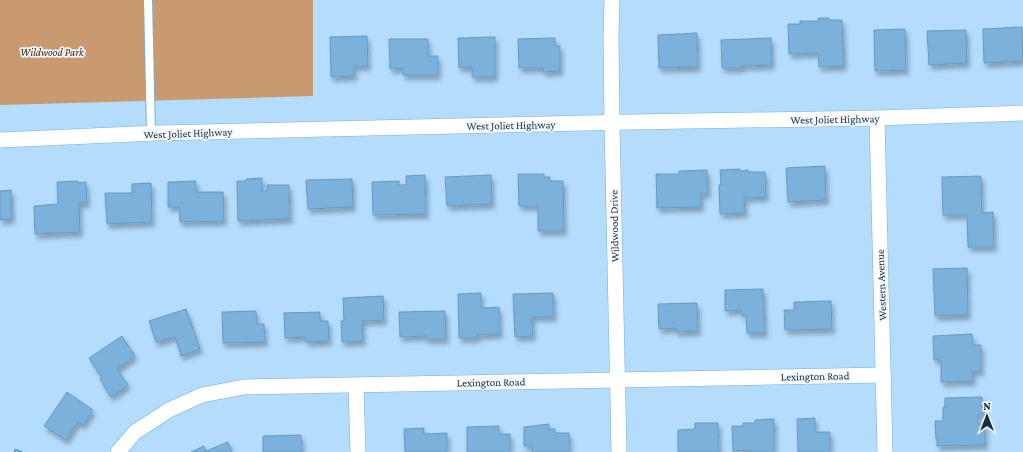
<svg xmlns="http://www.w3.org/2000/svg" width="1023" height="452" font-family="'Crimson Pro',serif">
	<defs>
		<filter id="shadow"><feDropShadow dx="2.5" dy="4.5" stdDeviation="2" flood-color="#0004"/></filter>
	</defs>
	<rect width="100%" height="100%" fill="#b3dcfd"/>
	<polygon fill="#c99a70" points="0,0 313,0 313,96 0,105"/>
	<g fill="#7bb1db" stroke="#689ac1" filter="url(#shadow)">
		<polygon points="818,18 829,18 829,20 842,20 844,66 819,67 818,53 789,54 788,24 800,24 800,21 818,21"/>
		<polygon points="1022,27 1023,61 984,63 983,29"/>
		<polygon points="905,29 906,70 875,71 874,30"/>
		<polygon points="966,30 967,63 929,65 927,31"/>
		<polygon points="697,33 698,67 659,68 658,35"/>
		<polygon points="367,36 368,66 354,66 354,76 331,77 330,37"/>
		<polygon points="495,37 495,77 472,77 472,67 459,68 458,38"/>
		<polygon points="555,38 555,46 560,46 560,71 543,72 543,68 519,68 518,39"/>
		<polygon points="771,38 772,65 742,66 742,68 722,68 721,40"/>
		<polygon points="389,39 428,39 428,56 438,56 438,75 403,75 403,68 390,69"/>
		<polygon points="825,166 826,200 788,202 786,168"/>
		<polygon points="740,169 740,171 748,170 748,172 765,172 766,197 744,198 745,213 720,214 719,185 721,185 720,170"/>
		<polygon points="707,170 708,194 701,194 701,207 657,208 656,174 679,174 679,171"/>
		<polygon points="518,174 544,174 544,177 550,177 550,181 563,181 564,231 538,231 538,206 519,206"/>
		<polygon points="425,175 426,214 373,215 372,182 399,181 399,185 406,185 406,176"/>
		<polygon points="491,175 492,204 447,206 445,177"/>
		<polygon points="981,176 982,213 993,212 994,247 968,247 967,215 943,215 942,177"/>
		<polygon points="262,178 262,191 267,191 267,185 289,185 290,219 238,221 237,181 246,181 246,179"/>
		<polygon points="352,179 353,207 308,209 306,180"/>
		<polygon points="78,181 78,183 86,182 87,203 79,203 80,232 35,234 34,206 58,204 57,182"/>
		<polygon points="196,181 196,192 223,192 224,221 180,222 179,207 168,207 168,182"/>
		<polygon points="151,183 152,222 107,224 105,193 132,193 132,184"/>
		<polygon points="11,190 12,219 0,220 0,191"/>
		<polygon points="967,268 968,315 935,316 933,269"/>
		<polygon points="763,289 765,333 747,333 746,316 742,316 742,310 725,311 725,290"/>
		<polygon points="481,293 481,308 499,307 500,334 477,335 477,338 459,338 458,294"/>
		<polygon points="553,293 554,317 532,317 533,336 515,337 513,294"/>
		<polygon points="383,296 384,320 362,321 363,341 342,342 341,321 344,321 343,298"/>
		<polygon points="831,301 832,329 785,330 784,310 794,310 794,302"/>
		<polygon points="697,303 698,331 676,332 676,328 659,329 658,304"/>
		<polygon points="186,309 200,349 181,356 175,337 156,342 149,321"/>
		<polygon points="256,311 257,324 264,324 265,342 223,343 222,312"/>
		<polygon points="445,311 446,339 426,339 426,336 400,337 399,312"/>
		<polygon points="320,312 320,321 328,321 329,341 306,342 306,337 285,338 284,313"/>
		<polygon points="972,334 973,345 981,345 981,371 973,371 973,381 941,382 941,360 934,360 933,336"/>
		<polygon points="122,336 135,356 117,369 128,385 111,397 100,379 102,378 89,358"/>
		<polygon points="67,392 93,410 83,425 78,422 66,440 44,426"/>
		<polygon points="982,397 983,414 978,414 978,424 985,424 985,445 937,446 937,439 936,439 935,421 943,421 943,407 945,407 945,398"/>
		<polygon points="815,418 815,432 830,432 830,452 798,452 797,419"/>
		<polygon points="774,419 774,452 752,452 752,450 733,451 732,426 743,426 743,423 755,423 755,420"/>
		<polygon points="695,423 718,423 719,452 678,452 678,430 695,429"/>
		<polygon points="549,424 549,429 555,429 555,433 569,433 570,452 532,452 532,446 524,446 524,427"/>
		<polygon points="499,426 499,434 510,434 510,452 467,452 467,427"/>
		<polygon points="424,428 424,434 447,433 447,452 405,452 404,429"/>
		<polygon points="301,435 302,452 263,452 263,436"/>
		<polygon points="228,442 232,452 191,452 204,446 206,451"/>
		<polygon points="15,449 23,452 14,452"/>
	</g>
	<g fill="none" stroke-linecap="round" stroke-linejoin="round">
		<g stroke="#7aacd4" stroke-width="10">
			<polyline id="service" points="148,0 151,133"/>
		</g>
		<g stroke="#7aacd4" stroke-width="16">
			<g id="minor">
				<polyline points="612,0 611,35 612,123 619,452"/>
				<polyline points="877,118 885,452"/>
				<polyline points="0,140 157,133 632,122 877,118 1023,113"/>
				<polyline points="356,386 358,452"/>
				<polyline points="118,452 135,432 169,410 202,395 244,387 884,375"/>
			</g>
		</g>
		<use href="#service" stroke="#fff" stroke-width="8"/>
		<use href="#minor" stroke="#fff" stroke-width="15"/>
	</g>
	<g text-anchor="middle" stroke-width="3.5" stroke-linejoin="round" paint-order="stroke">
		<g font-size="11" font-style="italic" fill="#39240f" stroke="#f3f8fc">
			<text x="52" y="56">Wildwood Park</text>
		</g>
		<g font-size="11" fill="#192d3d" stroke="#f3f8fc">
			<text transform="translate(835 119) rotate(-1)" y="4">West Joliet Highway</text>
			<text transform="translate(511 125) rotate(-1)" y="4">West Joliet Highway</text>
			<text transform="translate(188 133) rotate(-2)" y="4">West Joliet Highway</text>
			<text transform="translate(614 226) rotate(-91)" y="4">Wildwood Drive</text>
			<text transform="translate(881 285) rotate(-92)" y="4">Western Avenue</text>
			<text transform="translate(815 376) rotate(-1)" y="4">Lexington Road</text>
			<text transform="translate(491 382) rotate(-1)" y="4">Lexington Road</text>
		</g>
	</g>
	<g transform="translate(987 416)" stroke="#f3f8fc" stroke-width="3" paint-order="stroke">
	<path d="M0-3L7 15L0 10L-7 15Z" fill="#192d3d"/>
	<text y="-6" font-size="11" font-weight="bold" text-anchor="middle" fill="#192d3d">N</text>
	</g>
</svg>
